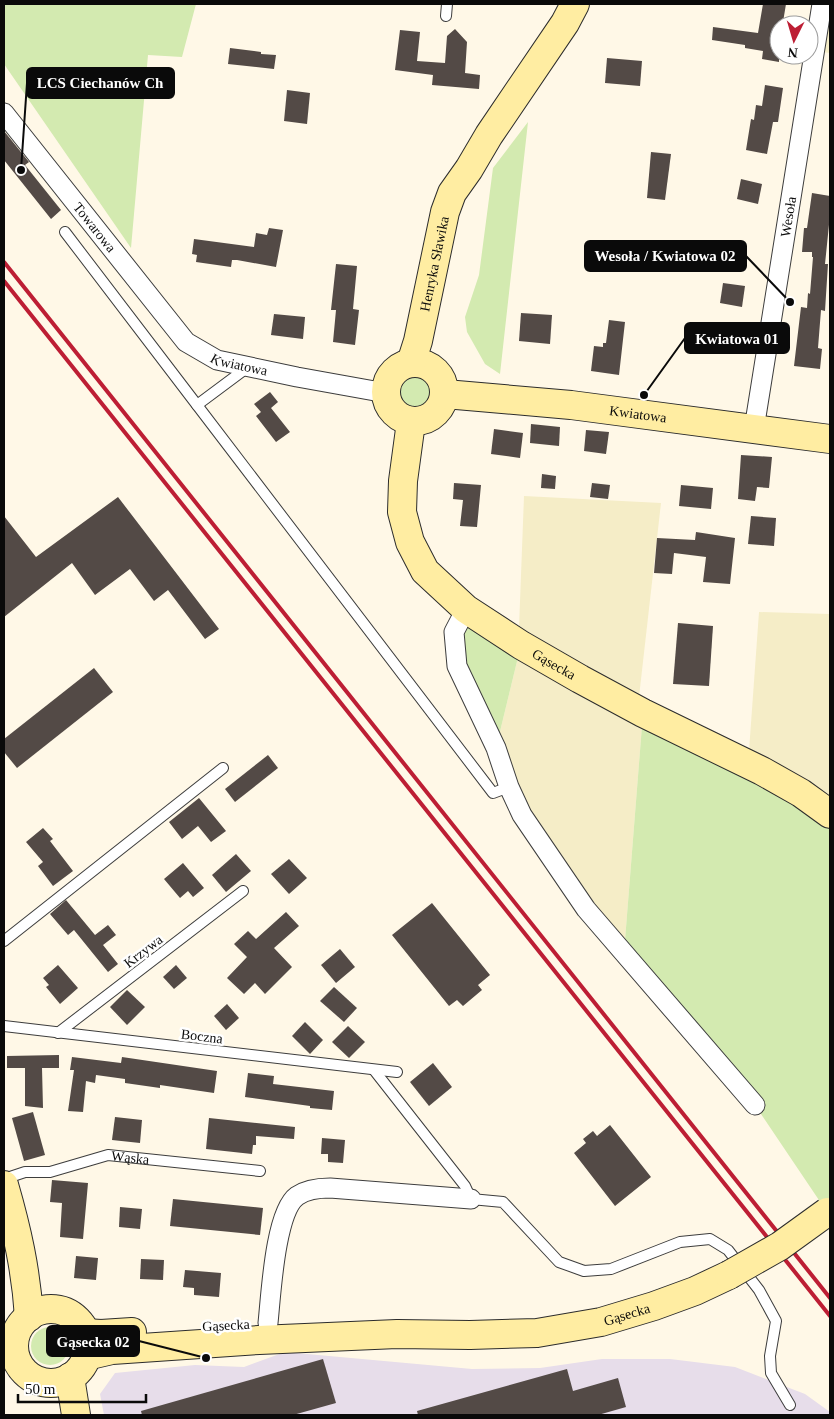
<svg xmlns="http://www.w3.org/2000/svg" width="834" height="1419" font-family="'Times New Roman',serif">
	<rect width="100%" height="100%" fill="#fff8e7"/>
	<polygon fill="#e7ddea" points="285,1352 472,1369 540,1368 602,1359 670,1359 735,1367 805,1394 830,1412 830,1415 104,1415 100,1394 115,1373 195,1365 244,1367"/>
	<g fill="#f5edc7">
		<polygon points="830,4 830,53 814,51"/>
		<polygon points="524,496 661,503 639,697 519,628"/>
		<polygon points="759,612 830,614 830,800 749,751"/>
		<polygon points="521,645 643,713 624,953 536,837 496,748"/>
	</g>
	<g fill="#d3eab0">
		<polygon points="4,4 196,4 182,57 148,55 131,248 4,64"/>
		<polygon points="528,122 500,374 485,364 467,332 465,317 479,275 493,168"/>
		<circle cx="415" cy="393" r="18"/>
		<polygon points="466,609 521,645 496,748 457,666"/>
		<polygon points="643,713 830,814 830,1209 827,1212 755,1105 624,953"/>
		<circle cx="50" cy="1346" r="19"/>
	</g>
	<g fill="#534a46">
		<polygon points="763,4 786,4 783,22 779,21 779,62 762,59 763,51 745,48 745,45 712,40 713,27 758,33"/>
		<polygon points="455,29 467,42 465,73 480,75 479,89 432,85 433,75 395,70 400,30 420,32 417,61 445,63 447,36"/>
		<polygon points="230,48 261,52 261,54 276,55 274,69 228,64"/>
		<polygon points="607,58 642,61 640,86 605,83"/>
		<polygon points="765,85 783,88 778,122 773,122 767,154 746,150 751,119 754,120 756,105 762,106"/>
		<polygon points="287,90 310,93 307,124 284,121"/>
		<polygon points="4,131 29,162 25,165 61,210 51,219 4,160"/>
		<polygon points="651,152 671,154 665,200 647,198"/>
		<polygon points="741,179 762,184 758,204 737,199"/>
		<polygon points="812,193 830,196 830,215 825,264 828,264 826,295 825,311 821,310 818,348 822,349 820,369 794,366 801,307 807,308 808,293 810,294 813,257 812,257 812,252 802,252 804,228 807,228"/>
		<polygon points="269,228 283,230 276,267 237,260 232,260 231,267 196,262 197,255 192,254 194,239 254,247 256,233 267,235"/>
		<polygon points="336,264 357,266 353,309 359,310 355,345 333,342 336,310 331,310"/>
		<polygon points="723,283 745,286 742,307 720,303"/>
		<polygon points="521,313 552,315 550,344 519,341"/>
		<polygon points="274,314 305,317 303,339 271,335"/>
		<polygon points="609,320 625,322 619,375 591,371 594,346 603,347 603,343 606,343"/>
		<polygon points="270,392 278,402 271,408 290,432 276,442 256,416 261,412 254,404"/>
		<polygon points="531,424 560,427 559,446 530,443"/>
		<polygon points="494,429 523,433 520,458 491,454"/>
		<polygon points="586,430 609,432 606,454 584,451"/>
		<polygon points="741,455 772,457 769,488 757,487 755,501 738,499"/>
		<polygon points="542,474 556,476 555,489 541,488"/>
		<polygon points="454,483 481,485 477,527 460,526 463,500 453,499"/>
		<polygon points="592,483 610,485 608,499 590,497"/>
		<polygon points="681,485 713,488 711,509 679,506"/>
		<polygon points="118,497 219,629 205,639 168,590 154,601 130,569 95,595 72,563 4,617 4,516 36,557"/>
		<polygon points="751,516 776,518 774,546 748,544"/>
		<polygon points="696,532 735,538 730,584 703,582 706,557 674,553 672,574 654,573 657,538 695,540"/>
		<polygon points="678,623 713,626 709,686 673,684"/>
		<polygon points="94,668 113,692 17,768 4,752 4,739"/>
		<polygon points="268,755 278,768 235,802 225,789"/>
		<polygon points="199,798 226,831 211,842 198,826 182,839 169,822"/>
		<polygon points="43,828 53,839 50,841 73,871 53,886 38,866 43,862 26,842"/>
		<polygon points="236,854 251,871 226,892 212,875"/>
		<polygon points="289,859 307,878 289,894 271,874"/>
		<polygon points="183,863 204,888 193,897 188,891 180,898 164,879"/>
		<polygon points="66,900 95,935 108,925 116,935 103,945 118,964 108,972 74,930 68,935 50,914"/>
		<polygon points="432,903 490,975 478,985 482,990 463,1006 457,1000 449,1006 392,935"/>
		<polygon points="286,912 299,926 274,948 292,967 265,994 255,983 244,994 227,978 247,957 234,944 248,931 256,939"/>
		<polygon points="340,949 355,967 336,983 321,965"/>
		<polygon points="58,965 78,988 60,1004 46,987 49,985 43,978"/>
		<polygon points="176,965 187,978 174,989 163,977"/>
		<polygon points="334,987 357,1008 344,1022 320,1001"/>
		<polygon points="127,990 145,1007 127,1025 110,1007"/>
		<polygon points="227,1004 239,1018 226,1030 214,1016"/>
		<polygon points="305,1022 323,1040 310,1054 292,1036"/>
		<polygon points="348,1026 365,1042 349,1058 332,1042"/>
		<polygon points="59,1055 59,1068 42,1068 43,1108 25,1106 25,1068 7,1068 7,1056"/>
		<polygon points="72,1057 121,1063 122,1057 217,1071 214,1093 160,1085 160,1088 125,1083 125,1079 96,1075 95,1083 86,1081 83,1112 68,1111 74,1070 70,1070"/>
		<polygon points="433,1063 452,1087 429,1106 410,1082"/>
		<polygon points="248,1073 274,1076 273,1084 334,1091 332,1110 310,1108 310,1106 245,1097"/>
		<polygon points="33,1112 45,1155 24,1161 12,1118"/>
		<polygon points="115,1117 142,1120 140,1143 112,1140"/>
		<polygon points="209,1118 295,1127 294,1139 256,1136 256,1145 253,1145 252,1154 206,1149"/>
		<polygon points="610,1125 651,1177 615,1206 574,1153 586,1143 583,1139 593,1131 597,1136"/>
		<polygon points="322,1138 345,1140 343,1163 328,1162 328,1154 321,1154"/>
		<polygon points="52,1180 88,1183 83,1239 60,1237 62,1203 50,1202"/>
		<polygon points="173,1199 263,1208 260,1235 170,1226"/>
		<polygon points="120,1207 142,1209 140,1229 119,1227"/>
		<polygon points="76,1256 98,1258 96,1280 74,1278"/>
		<polygon points="141,1259 164,1260 163,1280 140,1279"/>
		<polygon points="185,1270 221,1273 219,1297 194,1295 194,1288 183,1287"/>
		<polygon points="323,1359 336,1403 293,1415 142,1415 141,1411"/>
		<polygon points="567,1369 573,1391 618,1378 626,1407 598,1415 418,1415 417,1411"/>
	</g>
	<g fill="none" stroke-linecap="round" stroke-linejoin="round">
		<g stroke="#3d3d3d" stroke-width="12">
			<g id="lane">
				<polyline points="446,16 447,4"/>
				<polyline points="65,232 197,405 248,367"/>
				<polyline points="197,405 493,793 509,787"/>
				<polyline points="4,941 223,768"/>
				<polyline points="4,1026 397,1072"/>
				<polyline points="58,1033 243,891"/>
				<polyline points="374,1070 465,1186 471,1199 503,1202 559,1262 584,1271 611,1269 680,1242 710,1239 728,1250 759,1290 776,1321 770,1356 771,1373 790,1405"/>
				<path id="s1" d="M4 1179 25 1172H50L108 1155 260 1171"/>
			</g>
		</g>
		<g stroke="#3d3d3d" stroke-width="21">
			<g id="street">
				<path id="s2" d="M4 113 186 342 217 360 297 377 386 393"/>
				<path id="s3" d="M754 429 822 4"/>
				<polyline points="466,609 454,632 457,666 496,748 509,787 522,815 586,909 755,1105"/>
				<path d="M268 1323C271 1295 275 1212 297 1196 307 1189 319 1188 330 1188L471 1199"/>
			</g>
		</g>
		<g stroke="#2c2c2c" stroke-width="30">
			<g id="secondary">
				<circle cx="415" cy="392" r="29"/>
				<path id="s4" d="M411 363 418 341 445 212 452 193 469 169 489 135 565 23 575 4"/>
				<path id="s5" d="M445 394 571 405 830 439"/>
				<path id="s6" d="M411 422 403 481 402 512 410 542 425 571 466 609 521 645 580 679 643 713 762 771 801 793 830 814"/>
				<path d="M4 1185C17 1230 26 1270 29 1317"/>
				<circle cx="51" cy="1346" r="37"/>
				<polyline points="85,1333 101,1334 132,1332"/>
				<path id="s7" d="M86 1356 112 1350 259 1340 397 1334 470 1335 537 1333 601 1322 654 1306 695 1291 729 1275"/>
				<polyline points="70,1377 76,1415"/>
			</g>
		</g>
		<use href="#lane" stroke="#fff" stroke-width="10"/>
		<use href="#street" stroke="#fff" stroke-width="19"/>
		<use href="#secondary" stroke="#ffeda2" stroke-width="28"/>
		<g stroke="#bd1e34" stroke-width="4">
			<polyline points="4,262 830,1298"/>
			<polyline points="4,281 830,1316"/>
		</g>
		<g stroke="#2c2c2c" stroke-width="30" stroke-linecap="butt">
			<polyline id="secondary-bridge" points="729,1275 780,1246 827,1212"/>
		</g>
		<use href="#secondary-bridge" stroke="#ffeda2" stroke-width="28"/>
	</g>
	<g text-anchor="middle" stroke-width="5" stroke-linejoin="round" paint-order="stroke">
		<g font-size="14" fill="#0a0a0a" stroke="#fff">
			<text dy="5" stroke="none"><textPath href="#s3" startOffset="215">Wesoła</textPath></text>
			<text dy="5" stroke="none"><textPath href="#s2" startOffset="146">Towarowa</textPath></text>
			<text dy="5" stroke="none"><textPath href="#s4" startOffset="102">Henryka Sławika</textPath></text>
			<text dy="5" stroke="none"><textPath href="#s2" startOffset="351">Kwiatowa</textPath></text>
			<text dy="5" stroke="none"><textPath href="#s5" startOffset="194">Kwiatowa</textPath></text>
			<text dy="5" stroke="none"><textPath href="#s6" startOffset="314">Gąsecka</textPath></text>
			<text transform="translate(143 951) rotate(-38)" y="5">Krzywa</text>
			<text transform="translate(202 1036) rotate(7)" y="5">Boczna</text>
			<text dy="5" stroke="none"><textPath href="#s1" startOffset="130">Wąska</textPath></text>
			<text dy="5" stroke="none"><textPath href="#s7" startOffset="544">Gąsecka</textPath></text>
			<text transform="translate(226 1325) rotate(-3)" y="5">Gąsecka</text>
		</g>
	</g>
	<path fill="none" stroke="#0a0a0a" stroke-width="2" d="M21 170L27 83M790 302L746 256M644 395L685 338M206 1358L139 1341"/>
	<g fill="#0a0a0a" stroke="#fff" stroke-width="2">
		<circle cx="21" cy="170" r="5"/>
		<circle cx="790" cy="302" r="5"/>
		<circle cx="644" cy="395" r="5"/>
		<circle cx="206" cy="1358" r="5"/>
	</g>
	<g fill="#0a0a0a" stroke="#0a0a0a" stroke-width="2">
		<rect x="27" y="68" width="147" height="30" rx="5"/>
		<rect x="585" y="241" width="161" height="30" rx="5"/>
		<rect x="685" y="323" width="104" height="30" rx="5"/>
		<rect x="47" y="1326" width="92" height="30" rx="5"/>
	</g>
	<g font-size="15" text-anchor="middle" font-weight="bold" fill="#fff">
		<text x="100" y="88">LCS Ciechanów Ch</text>
		<text x="665" y="261">Wesoła / Kwiatowa 02</text>
		<text x="737" y="344">Kwiatowa 01</text>
		<text x="93" y="1347">Gąsecka 02</text>
	</g>
	<rect width="834" height="1419" fill="none" stroke="#0a0a0a" stroke-width="10"/>
	<g transform="translate(794 40) rotate(185)"><circle r="24" fill="#ffffff" stroke="#9d9d9d"/>
	<path d="M0-4L9 19L0 12L-9 19Z" fill="#bd1e34"/>
	<text y="-8" font-size="14" font-weight="bold" text-anchor="middle" fill="#0a0a0a">N</text>
	</g>
	<path d="M18 1394v8h128v-8" fill="none" stroke="#0a0a0a" stroke-width="2.5"/>
	<text x="25" y="1394" font-size="15" fill="#0a0a0a" stroke="#ffffff" stroke-width="4" paint-order="stroke">50 m</text>
</svg>
